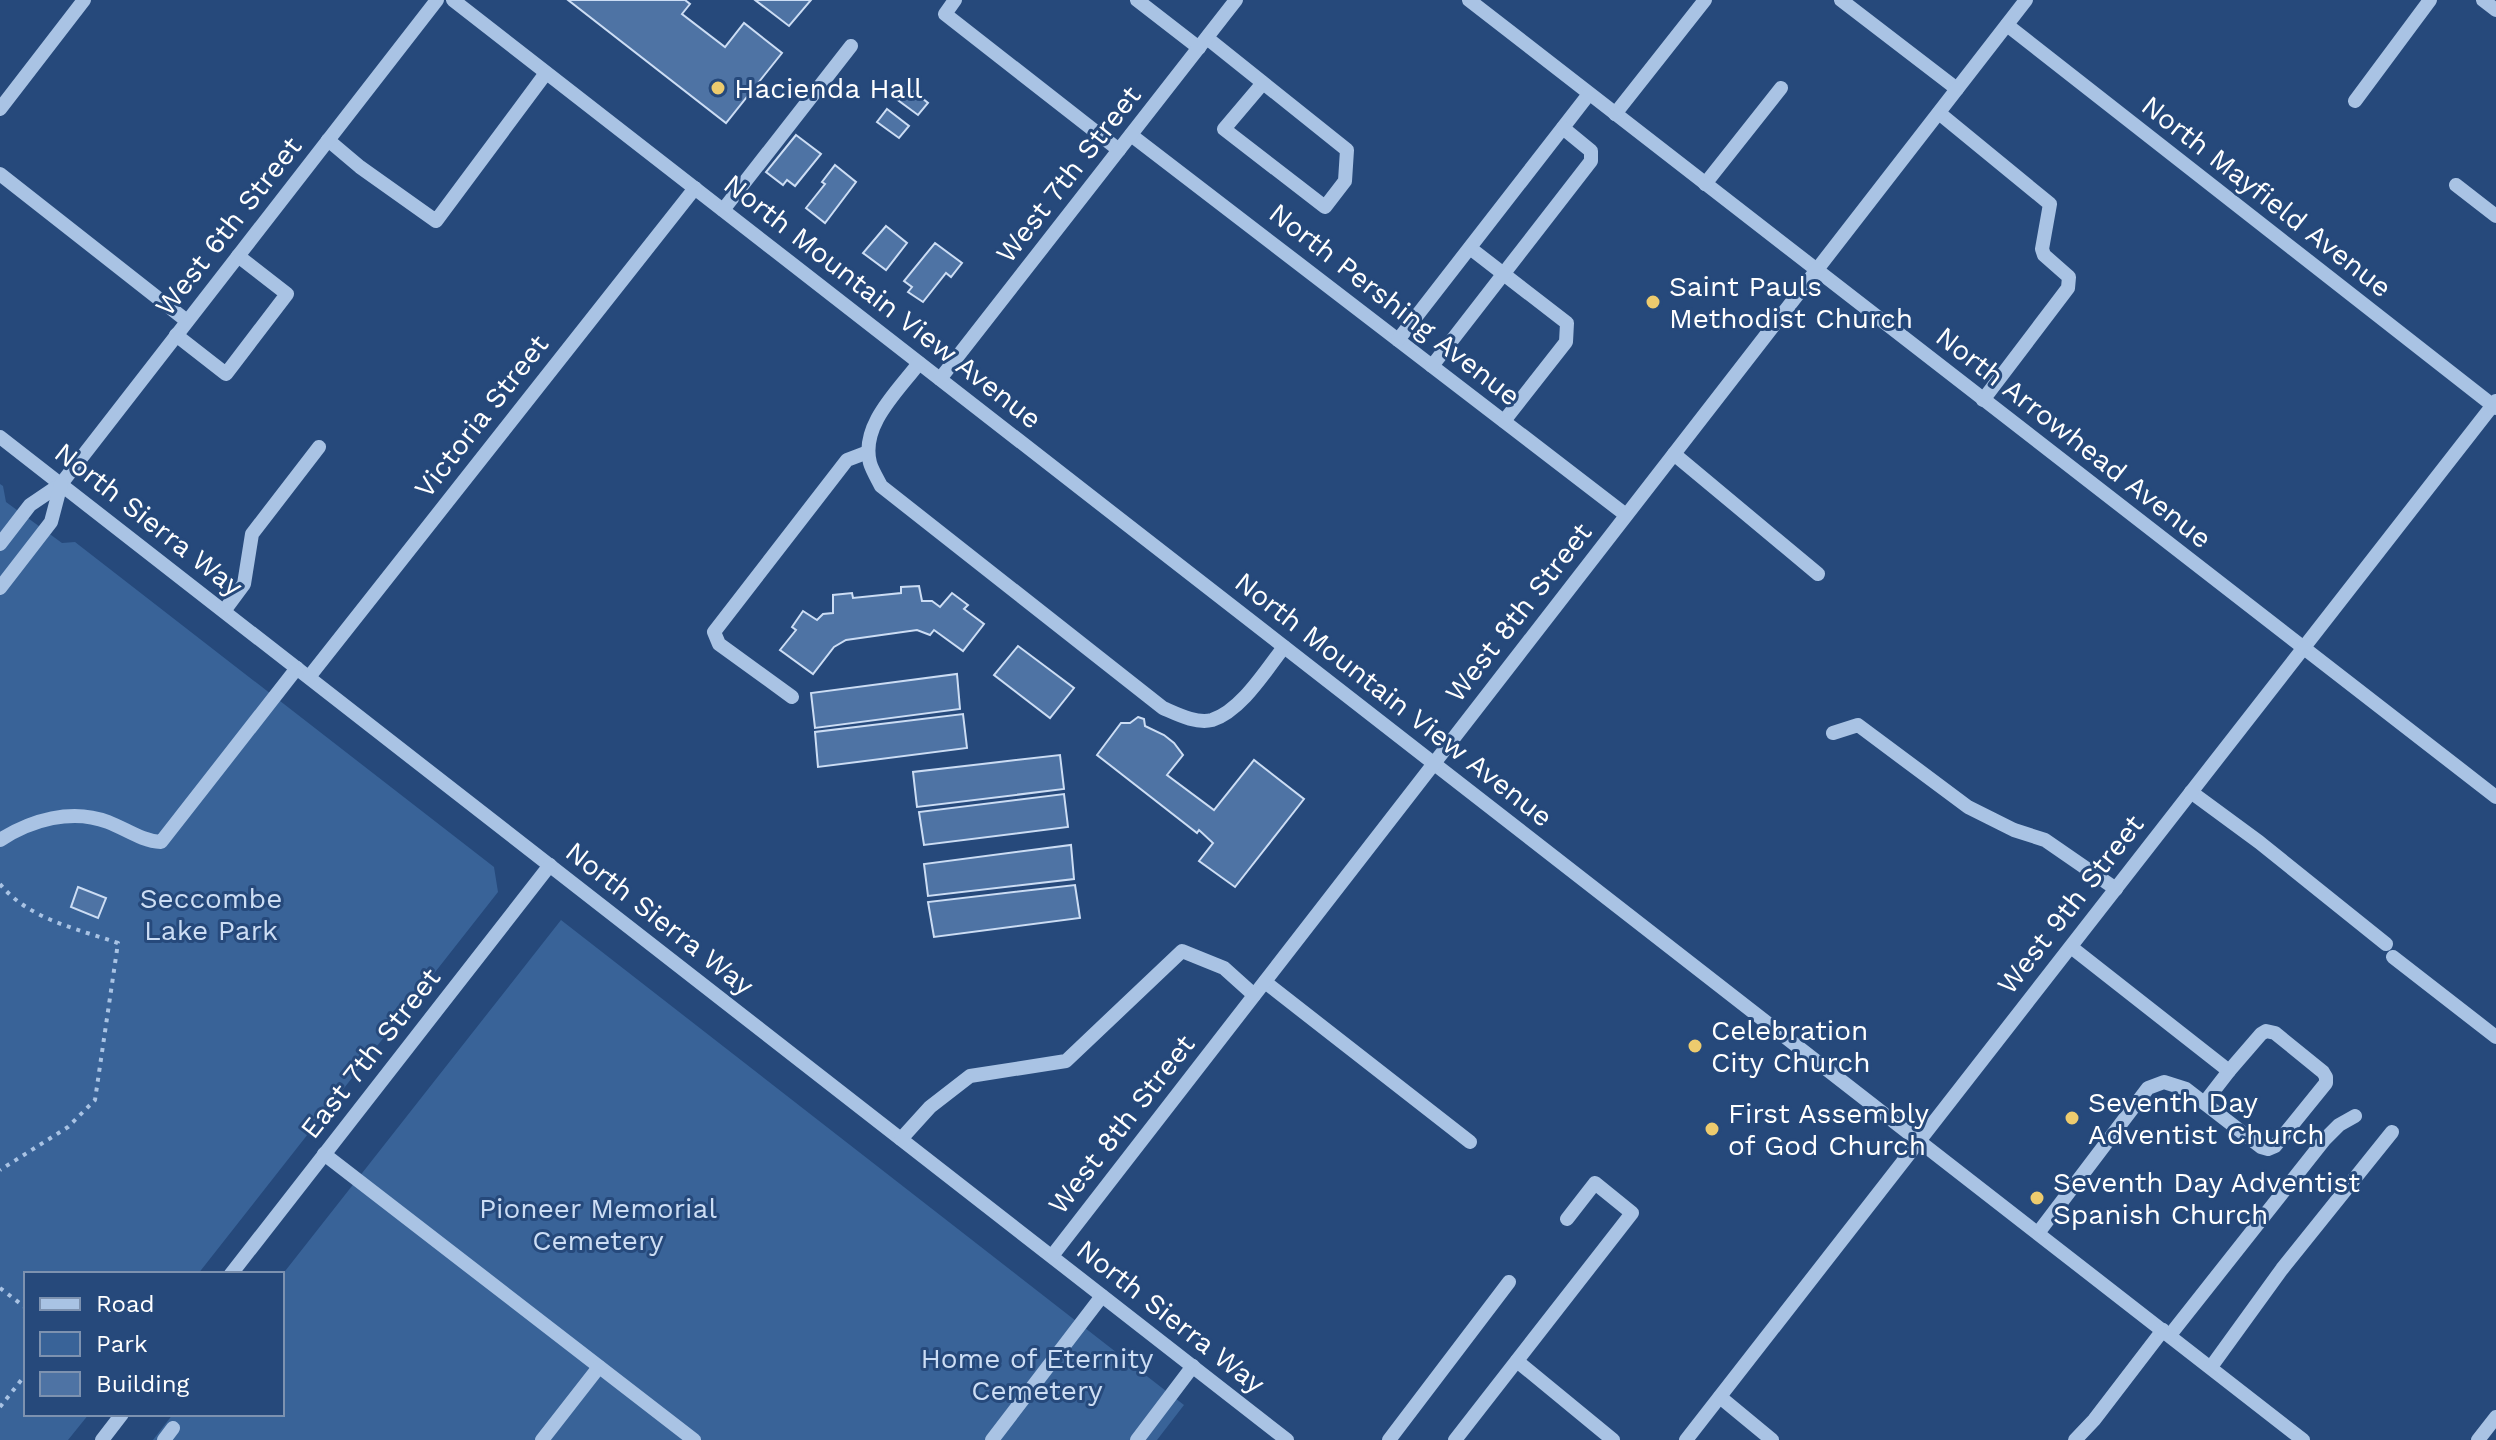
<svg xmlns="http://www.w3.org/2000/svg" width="2496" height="1440" font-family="'Work Sans',sans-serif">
	<rect width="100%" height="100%" fill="#26497b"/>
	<g fill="#396398">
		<polygon points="0,484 3,486 6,502 62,543 75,542 494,867 498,892 198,1274 26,1274 26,1414 89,1414 68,1440 0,1440"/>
		<polygon points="561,920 1184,1405 1157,1440 153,1440 173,1414 282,1414 282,1275"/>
	</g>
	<g fill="#4e73a4" stroke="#ccddf4" stroke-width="2">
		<polygon points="568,0 685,0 690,4 682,14 725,47 744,23 782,53 726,123"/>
		<polygon points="755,0 811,0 789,26"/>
		<polygon points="906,85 928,103 918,115 895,98"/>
		<polygon points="887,109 909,126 899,138 877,122"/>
		<polygon points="796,135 821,154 795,186 787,180 783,185 766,172"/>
		<polygon points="835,165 856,182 825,223 806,208 825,184 822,182"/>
		<polygon points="886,226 907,243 886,270 863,253"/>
		<polygon points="935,243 962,263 951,277 946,273 923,302 908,292 912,287 904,281"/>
		<polygon points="919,586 922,601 932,601 940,607 952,593 968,605 964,609 984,624 963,651 934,630 930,635 917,630 846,640 834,647 813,674 780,650 796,630 792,627 803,611 817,620 823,614 833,613 833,595 852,593 853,598 901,593 901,587"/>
		<polygon points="1018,646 1074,688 1050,718 994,675"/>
		<polygon points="957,674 960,709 815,728 811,693"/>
		<polygon points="963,714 967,748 818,767 815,732"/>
		<polygon points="1138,717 1144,719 1145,726 1164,735 1174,743 1183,755 1167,775 1214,810 1254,760 1304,799 1235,887 1199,861 1213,843 1199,830 1197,833 1097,755 1121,723 1130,723"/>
		<polygon points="1060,755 1064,789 917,807 913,772"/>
		<polygon points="1064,794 1068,827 924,845 919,812"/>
		<polygon points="1071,845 1074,879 928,896 924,864"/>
		<polygon points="1075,885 1080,918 934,937 928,902"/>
		<polygon points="78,887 106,898 98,918 71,907"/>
	</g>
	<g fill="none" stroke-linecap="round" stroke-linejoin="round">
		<g stroke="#a9c3e4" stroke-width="4" stroke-dasharray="4 6" stroke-linecap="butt">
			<path d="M0 884C28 919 78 929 118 943L95 1100 68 1127 0 1170"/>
			<polyline points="0,1288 26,1308"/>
			<polyline points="0,1407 26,1374"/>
		</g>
		<g stroke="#a9c3e4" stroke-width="14">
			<polyline points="453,0 2303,1440"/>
			<polyline points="955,0 945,14 1119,150"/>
			<polyline points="1137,0 1199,48"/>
			<polyline points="1469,0 2496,797"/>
			<polyline points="1841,0 1957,89"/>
			<polyline points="2483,0 2496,10"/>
			<polyline points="2007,25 2496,408"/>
			<polyline points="1207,38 1347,150 1345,181 1325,207 1224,129 1263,83"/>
			<polyline points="2355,101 2430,0"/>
			<polyline points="0,109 84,0"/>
			<polyline points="1939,113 2050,204 2042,249 2044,255 2069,277 2068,288 1983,400"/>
			<polyline points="1615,114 1705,0"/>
			<polyline points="1131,135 1626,515"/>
			<polyline points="328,140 360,167 436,221 546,73"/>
			<polyline points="0,174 187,321"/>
			<polyline points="1705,184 1781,88"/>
			<polyline points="2456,185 2496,216"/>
			<polyline points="723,210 851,46"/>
			<polyline points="1470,248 1567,323 1566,342 1504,421"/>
			<polyline points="176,335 226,374 287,294 238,256"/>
			<polyline points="1398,340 1589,94"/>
			<path d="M919 363C899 390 860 425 870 463 872 470 877 478 881 486L1163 708C1177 714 1196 724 1212 720 1241 711 1266 670 1284 647"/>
			<polyline points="1432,366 1591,161 1591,151 1563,128"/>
			<polyline points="940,379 1236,0"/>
			<polyline points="0,437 1287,1440"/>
			<polyline points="1674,454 1818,574"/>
			<polyline points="0,544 30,505 61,484 437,0"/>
			<polyline points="0,588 51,522 61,484"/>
			<polyline points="224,611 244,584 252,534 319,447"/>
			<polyline points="309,677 695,188"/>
			<polyline points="792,697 719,644 714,632 847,460 868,452"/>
			<polyline points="1833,733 1858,725 1968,807 2014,830 2045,840 2116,889"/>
			<polyline points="2191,792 2259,842 2386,944"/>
			<path d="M0 840C31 820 72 808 108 822 126 829 142 841 161 842L297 668"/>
			<polyline points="2393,957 2496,1037"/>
			<polyline points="1265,982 1470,1142"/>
			<polyline points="2205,1102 2229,1071"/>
			<polyline points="901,1139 930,1107 970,1076 1066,1061 1182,951 1224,968 1254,995"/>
			<polyline points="324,1154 694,1440"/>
			<polyline points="2038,1233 2148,1088 2164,1082 2186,1089 2261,1147 2268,1149 2275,1146 2326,1083 2326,1077 2323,1072 2275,1033 2266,1031 2261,1034 2229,1071 2071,947"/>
			<polyline points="1052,1256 2026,0"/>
			<polyline points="231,1274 550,865"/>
			<polyline points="2170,1335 2325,1139 2339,1125 2355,1116"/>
			<polyline points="1517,1361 1613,1440"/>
			<polyline points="2211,1367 2282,1269 2392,1132"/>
			<polyline points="1720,1397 1772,1440"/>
			<polyline points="102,1440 122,1414"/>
			<polyline points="164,1440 173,1428"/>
			<polyline points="542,1440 599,1367"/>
			<polyline points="992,1440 1102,1296"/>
			<polyline points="1137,1440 1193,1366"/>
			<polyline points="1389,1440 1509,1282"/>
			<polyline points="1455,1440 1632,1213 1595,1183 1567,1219"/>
			<polyline points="1686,1440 2496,401"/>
			<polyline points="2075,1440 2094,1420 2163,1330"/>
			<polyline points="2478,1440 2496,1417"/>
		</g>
	</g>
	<g fill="#edcb6e" stroke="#26497b" stroke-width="3">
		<circle cx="718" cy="88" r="8"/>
		<circle cx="1653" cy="302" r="8"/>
		<circle cx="1695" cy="1046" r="8"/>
		<circle cx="2072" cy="1118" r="8"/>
		<circle cx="1712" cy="1129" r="8"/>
		<circle cx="2037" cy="1198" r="8"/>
	</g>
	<g text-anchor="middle" stroke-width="6" stroke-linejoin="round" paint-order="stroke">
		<g font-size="28" fill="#fff" stroke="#26497b" text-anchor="start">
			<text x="734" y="98">Hacienda Hall</text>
			<text x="1669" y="296">Saint Pauls<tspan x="1669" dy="32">Methodist Church</tspan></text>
			<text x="1711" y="1040">Celebration<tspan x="1711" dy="32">City Church</tspan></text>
			<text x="2088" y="1112">Seventh Day<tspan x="2088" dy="32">Adventist Church</tspan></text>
			<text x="1728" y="1123">First Assembly<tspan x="1728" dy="32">of God Church</tspan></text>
			<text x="2053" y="1192">Seventh Day Adventist<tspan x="2053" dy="32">Spanish Church</tspan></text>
		</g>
		<g font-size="28" fill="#fff" stroke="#26497b">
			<text transform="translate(1068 174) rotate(-52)" y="10">West 7th Street</text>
			<text transform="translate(2267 196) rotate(38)" y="10">North Mayfield Avenue</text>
			<text transform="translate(228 226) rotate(-52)" y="10">West 6th Street</text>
			<text transform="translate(883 301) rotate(38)" y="10">North Mountain View Avenue</text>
			<text transform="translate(1395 304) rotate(38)" y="10">North Pershing Avenue</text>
			<text transform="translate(481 416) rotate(-52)" y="10">Victoria Street</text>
			<text transform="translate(2074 437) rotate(38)" y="10">North Arrowhead Avenue</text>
			<text transform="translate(149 519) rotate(38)" y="10">North Sierra Way</text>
			<text transform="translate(1518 612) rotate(-52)" y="10">West 8th Street</text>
			<text transform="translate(1394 699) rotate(38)" y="10">North Mountain View Avenue</text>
			<text transform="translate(2070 904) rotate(-52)" y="10">West 9th Street</text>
			<text transform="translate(660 918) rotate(38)" y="10">North Sierra Way</text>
			<text transform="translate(370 1053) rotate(-52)" y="10">East 7th Street</text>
			<text transform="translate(1121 1124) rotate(-52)" y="10">West 8th Street</text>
			<text transform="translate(1171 1316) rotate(38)" y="10">North Sierra Way</text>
		</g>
		<g font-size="28" fill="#ccddf4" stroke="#26497b">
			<text x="211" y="908">Seccombe<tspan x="211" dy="32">Lake Park</tspan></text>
			<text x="598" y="1218">Pioneer Memorial<tspan x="598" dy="32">Cemetery</tspan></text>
			<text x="1037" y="1368">Home of Eternity<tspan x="1037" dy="32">Cemetery</tspan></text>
		</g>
	</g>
	<rect x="24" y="1272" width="260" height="144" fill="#26497b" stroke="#7d92b0" stroke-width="2"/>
	<rect x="40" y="1298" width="40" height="12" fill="#a9c3e4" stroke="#7d92b0" stroke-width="2"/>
	<text x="96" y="1312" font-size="24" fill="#ffffff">Road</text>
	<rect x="40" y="1332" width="40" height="24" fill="#396398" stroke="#7d92b0" stroke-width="2"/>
	<text x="96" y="1352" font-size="24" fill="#ffffff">Park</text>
	<rect x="40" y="1372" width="40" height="24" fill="#4e73a4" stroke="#7d92b0" stroke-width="2"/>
	<text x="96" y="1392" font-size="24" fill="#ffffff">Building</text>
</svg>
